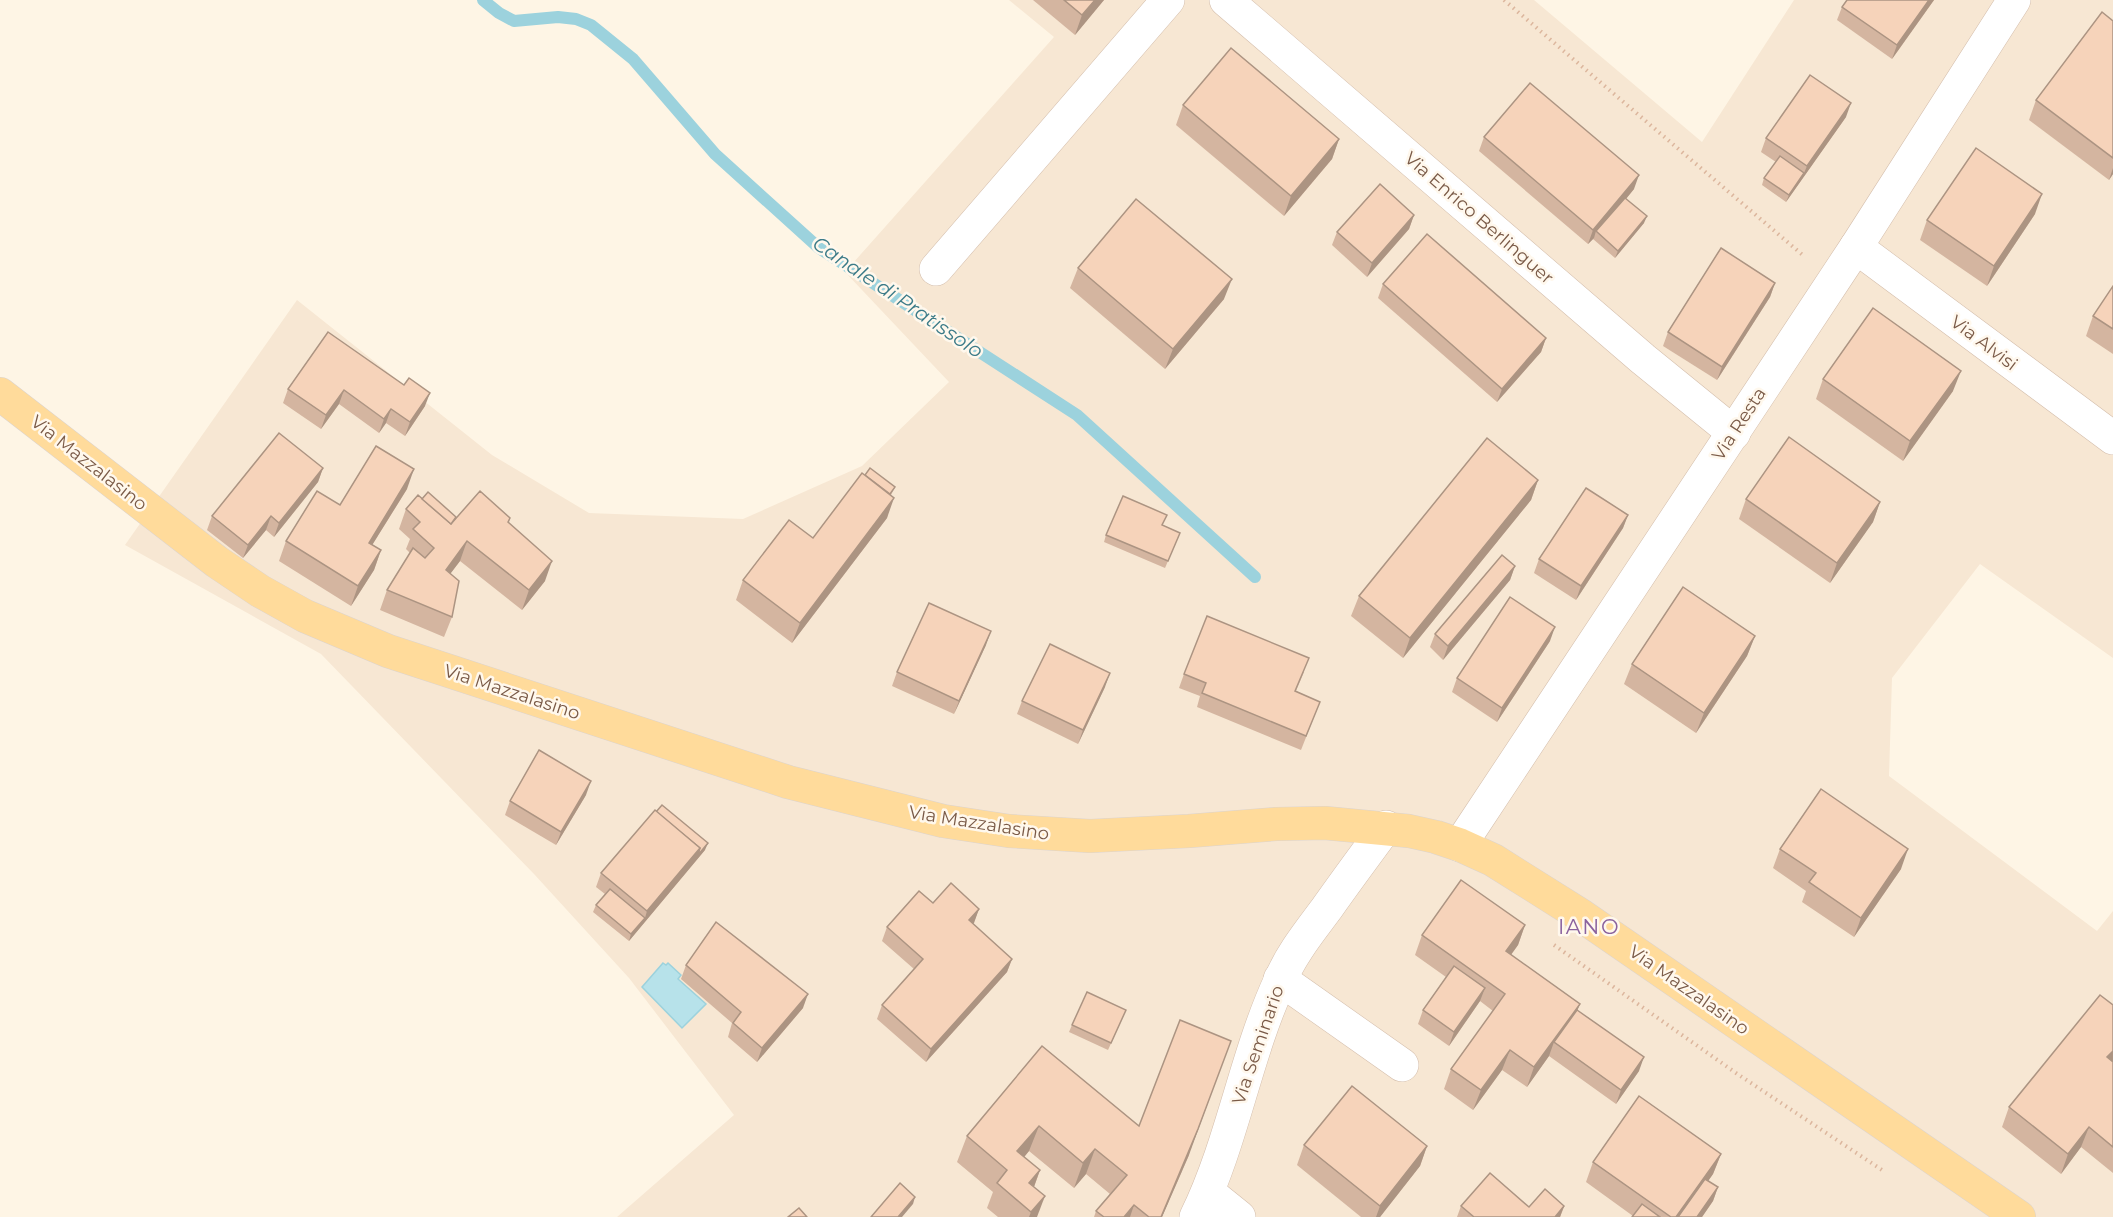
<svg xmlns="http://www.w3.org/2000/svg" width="2113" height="1217" font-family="Montserrat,sans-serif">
	<rect width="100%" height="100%" fill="#fef5e5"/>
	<polygon fill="#f7e7d3" points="1009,0 1534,0 1702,142 1794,0 2113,0 2113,658 1980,564 1892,678 1889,776 2097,931 2113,911 2113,1217 617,1217 734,1115 629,978 534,874 321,654 125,545 297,300 492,455 589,513 743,519 862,466 949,382 845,272 1054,37"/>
	<polygon fill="#b7e2ea" stroke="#9cd2dd" stroke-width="1.5" points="663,963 666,965 668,963 681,975 678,979 706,1004 682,1028 642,987"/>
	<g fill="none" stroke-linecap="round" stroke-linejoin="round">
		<polyline stroke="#9cd2dd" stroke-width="12" points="483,0 499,13 514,21 558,17 576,19 591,25 633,59 715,154 819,248 1077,415 1255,577"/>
		<g stroke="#d4beac" stroke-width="34">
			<g id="minor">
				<polyline points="1226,0 1643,359 1734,433"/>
				<polyline points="1856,247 2113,438"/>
				<polyline points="936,269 1168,0"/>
				<polyline points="1460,845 1856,247 2014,0"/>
				<polyline points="1280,979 1402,1065"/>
				<polyline points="1208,1192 1239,1217"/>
				<path d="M1196 1217C1233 1141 1245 1057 1280 981 1291 954 1310 931 1327 908 1346 881 1366 854 1386 827"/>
			</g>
		</g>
		<g stroke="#dcd4cf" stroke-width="34">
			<polyline id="major" points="0,394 217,562 260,591 305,616 388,651 788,782 943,821 1009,831 1090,836 1189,831 1276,824 1325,823 1409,831 1436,837 1460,845 1493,860 1582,916 2019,1217"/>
		</g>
		<g stroke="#dcb69d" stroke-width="4" stroke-dasharray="1.5 4.5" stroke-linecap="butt">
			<polyline points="1504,0 1805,257"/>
			<polyline points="1554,945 1736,1073 1882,1170"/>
		</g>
		<use href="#minor" stroke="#fff" stroke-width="33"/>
		<use href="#major" stroke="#ffdb9b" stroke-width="33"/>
	</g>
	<g fill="#d4b5a0">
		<polygon points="1033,0 1104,0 1075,35"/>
		<polygon points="1847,0 1934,0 1892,59 1837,20 1842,7"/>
		<polygon points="2113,21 2113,174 2109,180 2029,120 2036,100"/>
		<polygon points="1183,105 1339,139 1332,159 1284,216 1176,125"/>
		<polygon points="1846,117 1786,202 1762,185 1764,178 1776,162 1761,152 1766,138"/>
		<polygon points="1484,137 1634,189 1626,199 1644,223 1615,258 1593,239 1594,238 1588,244 1479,151"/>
		<polygon points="2035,214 1987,286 1920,240 1927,220"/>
		<polygon points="1414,215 1409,229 1367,277 1332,245 1337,232"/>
		<polygon points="1078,268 1224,299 1165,369 1070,288"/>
		<polygon points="1775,283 1770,297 1717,380 1663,346 1668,332"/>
		<polygon points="1383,284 1546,338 1541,352 1497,402 1378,298"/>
		<polygon points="2113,286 2113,354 2086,336 2093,316"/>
		<polygon points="328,332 425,406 405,436 386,423 379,433 339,404 321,429 283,403 288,389"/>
		<polygon points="1823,379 1953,391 1903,461 1816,399"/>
		<polygon points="323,468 318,482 274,537 266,530 243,558 207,530 212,516"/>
		<polygon points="865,475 895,487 891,495 887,518 792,643 736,600 743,580 813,538"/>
		<polygon points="1538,480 1531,500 1403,658 1351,616 1359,596"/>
		<polygon points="407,489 372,545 381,550 374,570 351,606 279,561 286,541 340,505"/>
		<polygon points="422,499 456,517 510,518 509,523 545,581 522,610 460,561 450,574 452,617 444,637 380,610 387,590 410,553 406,549 410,539 399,529 406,509"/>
		<polygon points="1746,499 1880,502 1873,522 1830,583 1739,519"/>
		<polygon points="1628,515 1623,528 1576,600 1534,573 1539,559"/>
		<polygon points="1163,525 1180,533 1165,568 1104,542 1106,535"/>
		<polygon points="1515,566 1510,580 1443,660 1430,647 1435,634"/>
		<polygon points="1755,636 1747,656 1696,733 1624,684 1632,664"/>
		<polygon points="1550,641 1497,722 1452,692 1457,678"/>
		<polygon points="986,645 954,714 892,686 897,672"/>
		<polygon points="1304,672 1296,691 1320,702 1301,750 1197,707 1200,696 1179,688 1184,674"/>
		<polygon points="1105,687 1078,744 1017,714 1022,701"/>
		<polygon points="586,795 556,845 505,815 510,801"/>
		<polygon points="1780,849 1901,869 1854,937 1802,902 1806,891 1773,868"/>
		<polygon points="705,850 629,941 593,912 596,905 605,894 596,887 601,873"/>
		<polygon points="933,903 979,909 973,924 1012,959 1007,972 926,1062 877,1019 882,1005 914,969 882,941 887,927"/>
		<polygon points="1525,925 1518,945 1511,955 1580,1004 1577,1010 1639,1071 1616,1104 1549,1056 1527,1087 1502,1070 1473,1110 1444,1089 1451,1069 1493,1011 1480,1001 1449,1046 1418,1024 1423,1010 1446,977 1415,955 1422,935"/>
		<polygon points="686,965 803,1008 757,1062 728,1037 732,1023 681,979"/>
		<polygon points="2113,1005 2113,1173 2081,1147 2061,1174 2002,1127 2009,1107"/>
		<polygon points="1123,1017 1108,1050 1069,1032 1072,1025"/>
		<polygon points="1042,1046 1139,1126 1189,1155 1162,1217 1094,1217 1096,1211 1110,1194 1086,1174 1074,1188 1029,1151 1024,1157 1040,1170 1034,1187 1037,1217 998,1217 987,1208 993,1192 957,1162 967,1136"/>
		<polygon points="1304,1145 1427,1146 1420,1166 1380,1217 1361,1217 1297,1165"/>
		<polygon points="1721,1154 1713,1174 1708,1181 1718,1187 1713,1201 1702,1217 1632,1217 1633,1216 1586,1182 1593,1162"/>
		<polygon points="1461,1206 1529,1207 1564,1207 1560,1217 1457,1217"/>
	</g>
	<g fill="#ac9482">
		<polygon points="1095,0 1104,0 1075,35 1082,15"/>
		<polygon points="1929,0 1934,0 1892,59 1897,45"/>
		<polygon points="1851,103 1846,117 1786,202 1789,195 1804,173 1807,166"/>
		<polygon points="1339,139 1332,159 1284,216 1291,196"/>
		<polygon points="2113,168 2113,174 2109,180"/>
		<polygon points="1639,175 1634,189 1598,233 1596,231 1594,238 1588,244 1593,230"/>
		<polygon points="2042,194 2035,214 1987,286 1994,266"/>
		<polygon points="1414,215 1409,229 1367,277 1372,263"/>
		<polygon points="1647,216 1644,223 1615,258 1618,251"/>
		<polygon points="1232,279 1224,299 1165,369 1173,349"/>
		<polygon points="1775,283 1770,297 1717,380 1722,367"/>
		<polygon points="1546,338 1541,352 1497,402 1502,389"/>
		<polygon points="1961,371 1953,391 1903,461 1910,441"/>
		<polygon points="344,390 339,404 321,429 326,415"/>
		<polygon points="430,393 425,406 405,436 410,422"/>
		<polygon points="391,409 386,423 379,433 384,419"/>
		<polygon points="323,468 318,482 274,537 279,523"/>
		<polygon points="414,469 407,489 361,563 369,543"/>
		<polygon points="1538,480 1531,500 1403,658 1410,638"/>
		<polygon points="894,498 887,518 792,643 800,623"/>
		<polygon points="1880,502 1873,522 1830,583 1837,563"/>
		<polygon points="1628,515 1623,528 1576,600 1581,586"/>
		<polygon points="271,516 266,530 243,558 248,545"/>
		<polygon points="467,541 460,561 438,590 446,570"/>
		<polygon points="381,550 374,570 351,606 358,586"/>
		<polygon points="552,561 545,581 522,610 529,590"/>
		<polygon points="1515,566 1510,580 1443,660 1448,646"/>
		<polygon points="1555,627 1550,641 1497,722 1502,708"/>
		<polygon points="991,631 986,645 954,714 959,701"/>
		<polygon points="1755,636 1747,656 1696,733 1704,713"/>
		<polygon points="1110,673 1105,687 1078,744 1083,730"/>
		<polygon points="591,781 586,795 556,845 561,832"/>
		<polygon points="708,843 705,850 629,941 631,934 645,918 647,911 700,848"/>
		<polygon points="1908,849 1901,869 1854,937 1861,918"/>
		<polygon points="979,909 974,923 964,934 969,920"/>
		<polygon points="1525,925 1518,945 1499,971 1506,951"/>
		<polygon points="1012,959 1007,972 926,1062 931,1049"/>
		<polygon points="1485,988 1480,1001 1449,1046 1454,1032"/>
		<polygon points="808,994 803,1008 757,1062 762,1048"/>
		<polygon points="1580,1004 1572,1024 1554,1042 1549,1056 1527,1087 1534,1067"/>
		<polygon points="1510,1050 1502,1070 1473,1110 1481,1090"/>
		<polygon points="2113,1051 2113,1062 2107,1057"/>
		<polygon points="1644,1057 1639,1071 1616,1104 1621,1090"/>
		<polygon points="1221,1067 1189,1155 1162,1217 1161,1217"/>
		<polygon points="1039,1126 1029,1151 1008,1177 1017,1151"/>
		<polygon points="2089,1127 2081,1147 2061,1174 2068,1154"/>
		<polygon points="1427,1146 1420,1166 1380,1217 1376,1217 1380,1206"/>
		<polygon points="1095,1149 1086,1174 1074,1188 1083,1163"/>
		<polygon points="1721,1154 1713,1174 1683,1217 1676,1217"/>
		<polygon points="1040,1170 1031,1195 1029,1183"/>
		<polygon points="1718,1187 1713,1201 1702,1217 1697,1217"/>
		<polygon points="1045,1196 1037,1217 1029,1217 1031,1212"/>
		<polygon points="915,1197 913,1204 902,1217 898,1217"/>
		<polygon points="1134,1205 1130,1217 1124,1217"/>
		<polygon points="1564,1206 1560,1217 1555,1217"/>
	</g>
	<g fill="#f6d3ba" stroke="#ac9482" stroke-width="1.5">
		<polygon points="1064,0 1095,0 1082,15"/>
		<polygon points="1847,0 1929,0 1897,45 1842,7"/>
		<polygon points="2102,12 2113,21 2113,158 2036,100"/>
		<polygon points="1231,48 1339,139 1291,196 1183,105"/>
		<polygon points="1810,75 1851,103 1807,166 1766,138"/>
		<polygon points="1530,83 1639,175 1593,230 1484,137"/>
		<polygon points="1976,148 2042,194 1994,266 1927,220"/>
		<polygon points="1780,156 1804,173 1789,195 1764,178"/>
		<polygon points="1380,184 1414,215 1372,263 1337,232"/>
		<polygon points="1625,198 1647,216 1618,251 1596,231"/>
		<polygon points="1136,199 1232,279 1173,349 1078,268"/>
		<polygon points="1427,234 1546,338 1502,389 1383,284"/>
		<polygon points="1721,248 1775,283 1722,367 1668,332"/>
		<polygon points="2113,286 2113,329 2093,316"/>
		<polygon points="1873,308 1961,371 1910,441 1823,379"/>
		<polygon points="328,332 404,385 409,378 430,393 410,422 391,409 384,419 344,390 326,415 288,389"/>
		<polygon points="279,433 323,468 279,523 271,516 248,545 212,516"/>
		<polygon points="1789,437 1880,502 1837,563 1746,499"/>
		<polygon points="1487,438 1538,480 1410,638 1359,596"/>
		<polygon points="376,446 414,469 369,543 381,550 358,586 286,541 317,491 340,505"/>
		<polygon points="870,468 895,487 890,494 865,475"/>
		<polygon points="862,473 894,498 800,623 743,580 789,520 813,538"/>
		<polygon points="1586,488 1628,515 1581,586 1539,559"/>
		<polygon points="480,491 510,518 508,522 552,561 529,590 467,541 446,570 459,581 452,617 387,590 413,548 425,558 434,548 413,529 420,522 406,509 418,495 451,524"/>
		<polygon points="428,492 456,517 451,524 422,499"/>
		<polygon points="1123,496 1167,515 1162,525 1180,533 1168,561 1106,535"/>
		<polygon points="1502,555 1515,566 1448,646 1435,634"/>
		<polygon points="1683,587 1755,636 1704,713 1632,664"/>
		<polygon points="1510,597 1555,627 1502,708 1457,678"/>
		<polygon points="929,603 991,631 959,701 897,672"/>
		<polygon points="1207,616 1309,658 1295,691 1320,702 1306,736 1202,693 1206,683 1184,674"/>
		<polygon points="1050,644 1110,673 1083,730 1022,701"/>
		<polygon points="539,750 591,781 561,832 510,801"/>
		<polygon points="1821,789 1908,849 1861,918 1809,882 1816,873 1780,849"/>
		<polygon points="662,805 708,843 698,855 700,848 656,812"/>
		<polygon points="655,810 700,848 647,911 601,873"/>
		<polygon points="1461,880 1525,925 1506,951 1580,1004 1534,1067 1510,1050 1481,1090 1451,1069 1505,994 1422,935"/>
		<polygon points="951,883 979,909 969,920 1012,959 931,1049 882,1005 923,959 887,927 919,891 933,903"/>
		<polygon points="610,889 645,918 631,934 596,905"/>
		<polygon points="716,922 808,994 762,1048 733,1023 741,1012 686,965"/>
		<polygon points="1454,966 1485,988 1454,1032 1423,1010"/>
		<polygon points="1087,992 1126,1010 1111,1043 1072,1025"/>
		<polygon points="2100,995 2113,1005 2113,1051 2107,1057 2113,1062 2113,1147 2089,1127 2068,1154 2009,1107"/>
		<polygon points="1577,1010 1644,1057 1621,1090 1554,1042"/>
		<polygon points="1180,1020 1231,1041 1198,1129 1161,1217 1149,1217 1134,1205 1124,1217 1104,1217 1096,1211 1127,1175 1095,1149 1083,1163 1039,1126 1017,1151 1040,1170 1029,1183 1045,1196 1031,1212 997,1183 1007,1170 967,1136 1042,1046 1139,1126"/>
		<polygon points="1352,1086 1427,1146 1380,1206 1304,1145"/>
		<polygon points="1639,1096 1721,1154 1676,1217 1671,1217 1593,1162"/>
		<polygon points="1490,1173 1529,1207 1545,1189 1564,1206 1555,1217 1474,1217 1461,1206"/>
		<polygon points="1705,1179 1718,1187 1697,1217 1678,1217"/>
		<polygon points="900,1183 915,1197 898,1217 871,1217"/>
		<polygon points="1642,1204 1660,1217 1632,1217"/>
		<polygon points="799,1208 807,1217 788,1217"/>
	</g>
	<g text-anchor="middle" stroke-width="5" stroke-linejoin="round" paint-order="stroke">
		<g font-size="18" fill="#7a5a47" stroke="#fff8ed">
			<text transform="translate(1479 218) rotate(41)" y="6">Via Enrico Berlinguer</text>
			<text transform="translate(1984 343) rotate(37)" y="6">Via Alvisi</text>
			<text transform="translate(1739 424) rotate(-57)" y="6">Via Resta</text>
			<text transform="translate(89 463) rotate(38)" y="6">Via Mazzalasino</text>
			<text transform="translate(512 692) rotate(18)" y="6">Via Mazzalasino</text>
			<text transform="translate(979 823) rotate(9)" y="6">Via Mazzalasino</text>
			<text transform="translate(1689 990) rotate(35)" y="6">Via Mazzalasino</text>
			<text transform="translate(1258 1045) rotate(-71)" y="6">Via Seminario</text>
		</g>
		<g font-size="20" font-style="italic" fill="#3c7b88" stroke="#fff8ed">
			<text transform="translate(898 297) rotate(34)" y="7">Canale di Pratissolo</text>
		</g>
		<g font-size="21" letter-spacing="1.5" fill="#8b629e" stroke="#fff8ed">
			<text x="1589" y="934">IANO</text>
		</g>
	</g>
</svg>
